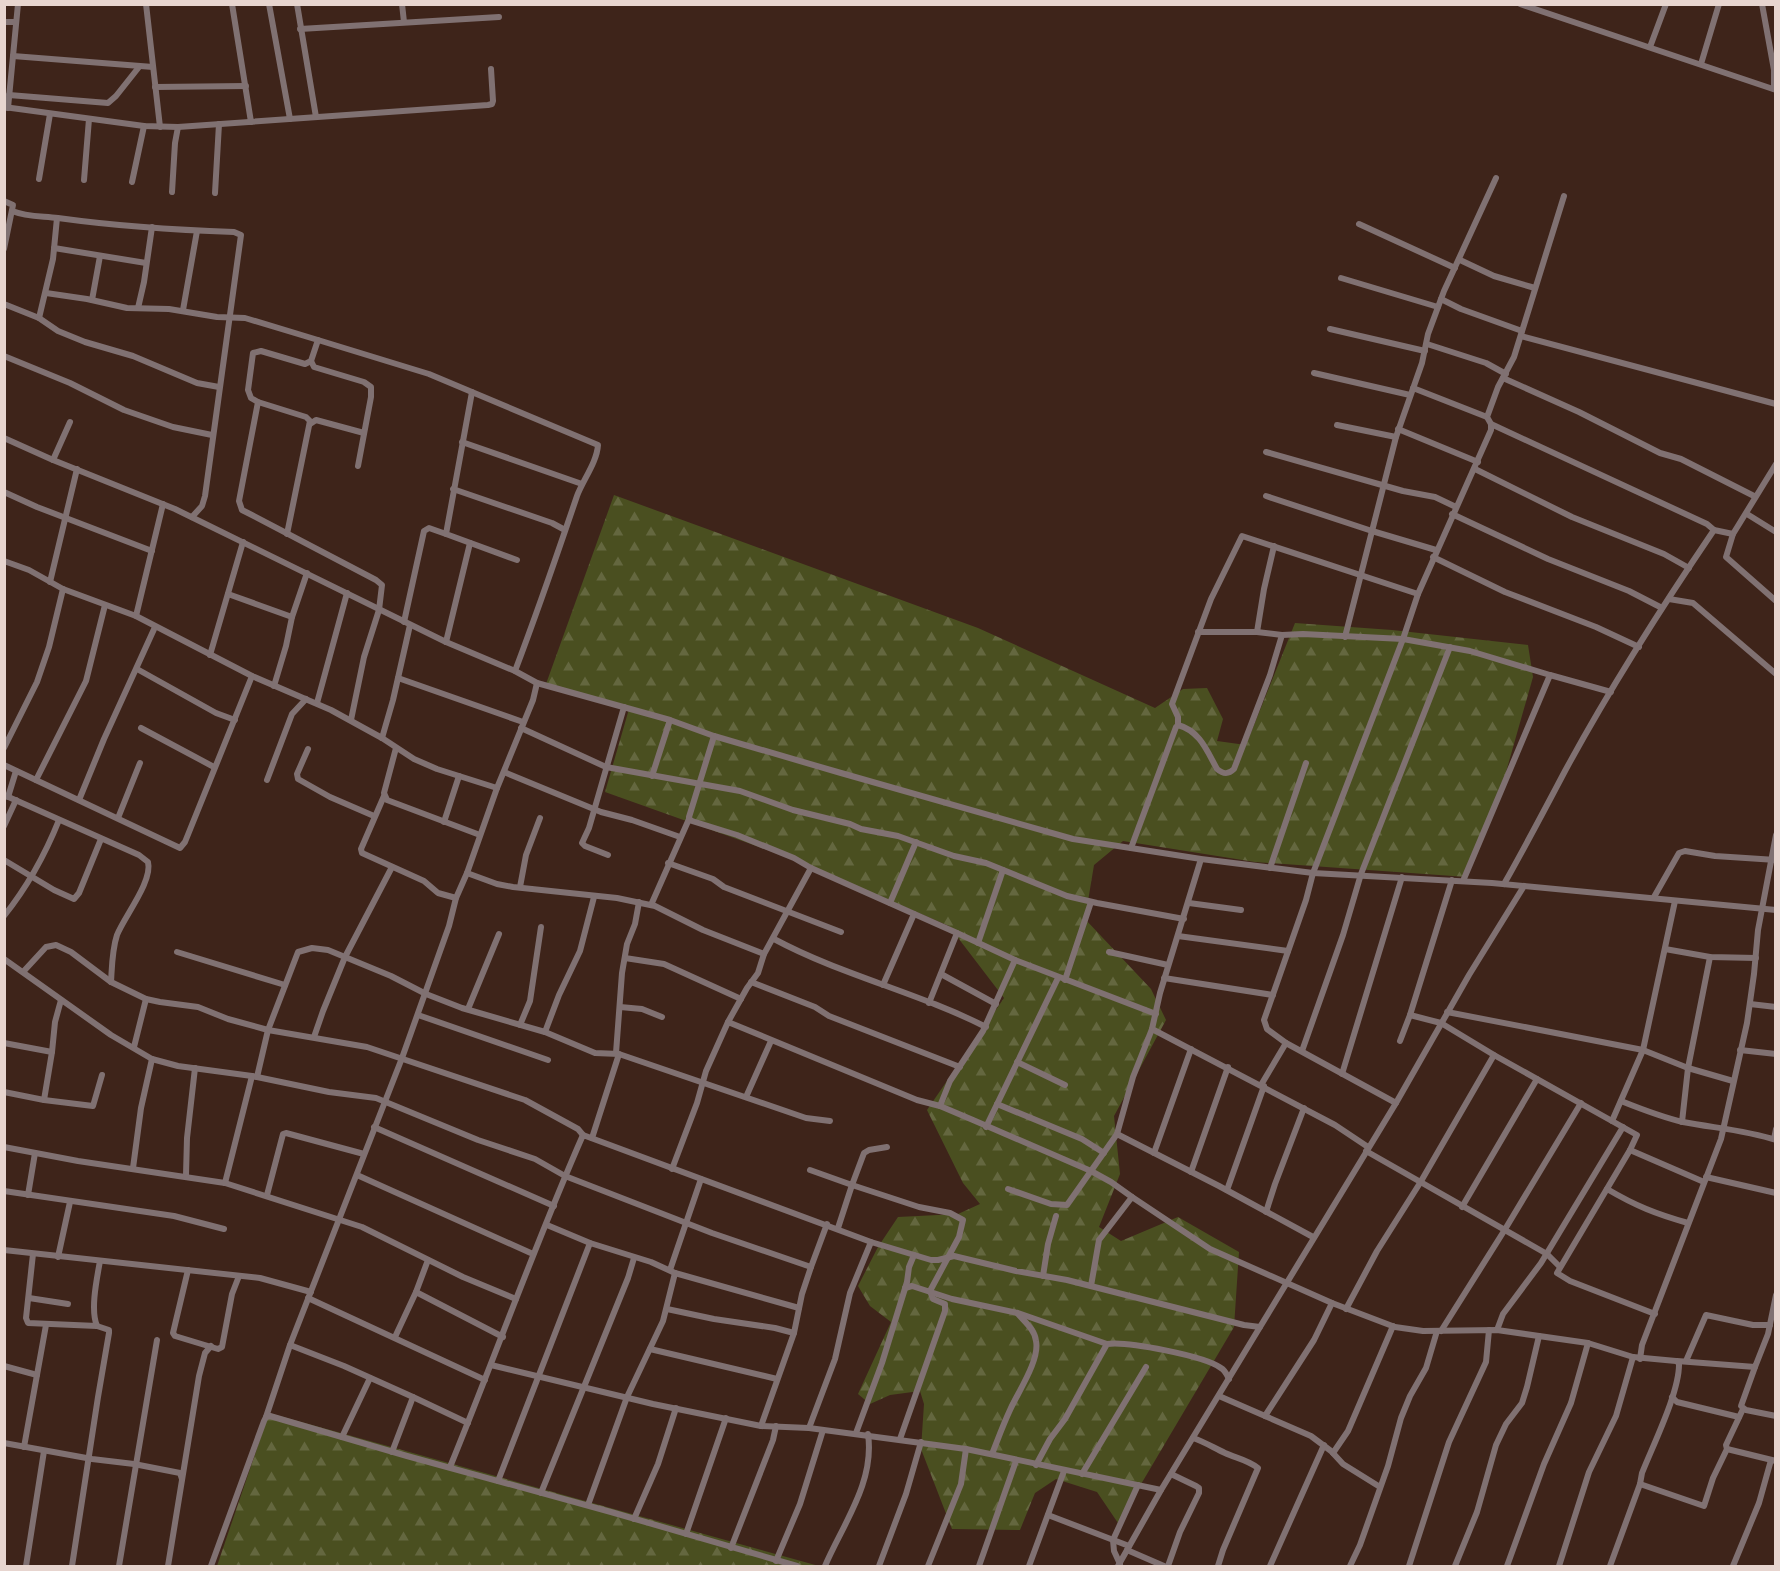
<svg xmlns="http://www.w3.org/2000/svg" width="1780" height="1571" font-family="'PT Sans',sans-serif">
	<defs>
		<pattern id="forest-firs" width="22" height="20" patternUnits="userSpaceOnUse" patternTransform="scale(1.5)"><rect width="22" height="20" fill="#4a4f20"/><path d="M5 1l3.5 6h-7zM16 11l3.5 6h-7z" fill="#64673f"/></pattern>
	</defs>
	<rect width="100%" height="100%" fill="#3e241a"/>
	<g fill="url(#forest-firs)">
		<polygon points="614,495 978,628 1155,708 1183,689 1207,688 1223,719 1217,741 1246,745 1295,623 1392,630 1528,645 1533,677 1500,793 1467,877 1255,862 1123,841 1094,865 1085,919 1151,989 1166,1020 1114,1116 1120,1174 1099,1227 1121,1241 1178,1217 1239,1252 1234,1327 1118,1523 1097,1492 1056,1479 1035,1493 1020,1530 952,1529 921,1449 924,1404 920,1391 890,1395 870,1404 858,1394 891,1322 870,1306 858,1286 878,1247 898,1217 958,1214 980,1204 963,1183 927,1110 1004,998 949,926 801,862 605,792 629,709 546,684"/>
		<polygon points="269,1413 819,1566 217,1566"/>
	</g>
	<g fill="none" stroke-linecap="round" stroke-linejoin="round">
		<g stroke="#807172" stroke-width="6">
			<polyline points="146,4 160,127"/>
			<polyline points="232,4 251,122"/>
			<polyline points="269,4 290,119"/>
			<polyline points="297,4 316,117"/>
			<polyline points="402,4 404,22"/>
			<polyline points="1520,4 1776,90"/>
			<polyline points="1762,4 1774,70 1774,89"/>
			<polyline points="4,22 16,22"/>
			<polyline points="300,29 499,17"/>
			<polyline points="1650,47 1666,4"/>
			<polyline points="13,56 153,67"/>
			<polyline points="1701,64 1719,4"/>
			<polyline points="155,87 246,86"/>
			<polyline points="9,95 108,103 116,96 139,67"/>
			<polyline points="4,107 144,126 178,127 488,105 492,104 493,101 491,69"/>
			<polyline points="8,108 18,4"/>
			<polyline points="39,179 50,114"/>
			<polyline points="84,180 89,119"/>
			<polyline points="132,182 144,126"/>
			<polyline points="172,192 175,143 178,127"/>
			<polyline points="215,193 219,124"/>
			<polyline points="4,201 13,205 4,249"/>
			<path d="M12 211C27 217 42 216 58 218 116 226 175 230 234 232L241 235 205 496 202 506 192 517"/>
			<polyline points="1359,224 1455,268"/>
			<polyline points="54,248 146,263"/>
			<polyline points="1460,260 1494,276 1535,288"/>
			<polyline points="1341,278 1438,307"/>
			<polyline points="46,293 87,299 127,308 169,309 217,317 245,318 318,340 311,361 305,364 261,351 253,353 248,390 251,398 258,402 239,501 242,510 248,513 376,580 382,585 379,610 364,657 351,720"/>
			<polyline points="1441,299 1461,309 1522,331"/>
			<polyline points="92,300 100,256"/>
			<polyline points="4,304 39,318 58,331 85,342 133,356 197,383 219,387"/>
			<polyline points="138,308 144,282 152,227"/>
			<polyline points="183,310 197,231"/>
			<polyline points="39,318 53,259 57,218"/>
			<polyline points="1330,329 1425,351"/>
			<polyline points="1521,336 1776,404"/>
			<path d="M318 340 429 374 598 445C597 462 583 480 577 496 557 555 537 613 515 671"/>
			<polyline points="1427,344 1486,363 1506,374"/>
			<polyline points="4,356 70,383 124,410 173,427 212,435"/>
			<polyline points="311,361 314,367 364,382 371,387 371,397 358,466"/>
			<polyline points="1314,373 1410,395"/>
			<polyline points="1503,378 1579,412 1660,453 1681,459 1754,496"/>
			<polyline points="1413,388 1487,417"/>
			<polyline points="472,392 446,534 517,560"/>
			<polyline points="258,402 306,417 310,421 287,534"/>
			<polyline points="310,424 316,420 364,433"/>
			<polyline points="1491,424 1707,524 1714,530"/>
			<polyline points="1337,425 1396,437"/>
			<polyline points="1398,429 1478,462"/>
			<polyline points="4,438 53,460 175,509 446,642 515,671 537,683 670,720 714,736 841,773 1073,839 1201,859 1313,873 1492,883 1776,910"/>
			<polyline points="462,442 582,484"/>
			<polyline points="1266,452 1403,491 1435,497 1456,507"/>
			<polyline points="53,460 70,422"/>
			<polyline points="1475,469 1572,517 1664,554 1689,568"/>
			<polyline points="453,489 552,523 565,530"/>
			<polyline points="4,492 37,507 152,551"/>
			<polyline points="1266,496 1372,531 1436,550"/>
			<polyline points="1452,514 1548,559 1629,591 1662,608"/>
			<polyline points="1747,514 1776,532"/>
			<polyline points="1733,534 1726,557 1776,601"/>
			<polyline points="1433,557 1505,592 1596,627 1639,647"/>
			<polyline points="4,561 29,570 63,589 136,616 252,676 331,710 382,738 414,759 437,769 497,788"/>
			<polyline points="50,582 77,469"/>
			<polyline points="228,594 292,617"/>
			<polyline points="1669,599 1693,603 1776,674"/>
			<polyline points="136,616 163,504"/>
			<polyline points="404,622 424,531 429,528 446,534"/>
			<polyline points="1198,632 1257,632 1282,635"/>
			<polyline points="1257,632 1264,589 1274,546"/>
			<polyline points="1345,637 1396,437 1422,363 1428,334 1444,291 1496,178"/>
			<polyline points="446,642 470,543"/>
			<polyline points="210,655 243,542"/>
			<polyline points="137,669 216,713 235,720"/>
			<polyline points="1550,675 1611,692"/>
			<polyline points="398,678 523,722"/>
			<polyline points="274,686 286,646 292,617 307,573"/>
			<polyline points="317,703 347,593"/>
			<polyline points="1178,725 1178,717 1172,704 1211,599 1242,536 1418,594"/>
			<polyline points="141,728 214,767"/>
			<polyline points="521,728 606,767 740,791 793,810 850,824 861,829 898,836 954,856 986,863 1067,896 1097,903 1184,919"/>
			<polyline points="714,736 689,817 689,819 692,821 737,835 794,858 811,868 957,933 1015,960 1156,1014"/>
			<polyline points="382,738 393,700 410,625"/>
			<polyline points="4,748 37,682 49,647 63,589"/>
			<polyline points="396,748 384,793 387,800 480,835"/>
			<polyline points="308,749 297,774 298,779 330,797 374,816"/>
			<polyline points="4,765 180,848 185,842 252,676"/>
			<polyline points="504,772 601,812 632,820 680,837"/>
			<polyline points="652,776 670,720"/>
			<polyline points="36,780 86,681 105,605"/>
			<polyline points="267,780 292,714 306,699"/>
			<path d="M4 795 139 855 148 862C153 881 124 917 117 935 112 950 112 966 111 982"/>
			<polyline points="384,796 361,849 362,853 424,881 438,893 456,898"/>
			<polyline points="8,797 16,771"/>
			<polyline points="79,800 104,739 155,627"/>
			<polyline points="118,818 140,763"/>
			<polyline points="444,822 459,776"/>
			<polyline points="4,826 16,800"/>
			<path d="M1131 848 1176 727 1178 725C1200 731 1207 751 1217 769 1223 774 1228 775 1234 769L1270 675 1282 635 1303 634 1403 639 1470 651 1550 675 1463 881"/>
			<polyline points="608,855 585,846 582,843 589,828 624,707"/>
			<polyline points="4,860 54,890 74,899 79,893 101,839"/>
			<polyline points="668,863 713,879 724,887 841,932"/>
			<polyline points="1270,868 1306,763"/>
			<polyline points="467,873 497,884 513,887 617,898 655,906 703,930 764,954"/>
			<path d="M1504 884C1525 847 1545 809 1565 771 1610 688 1661 608 1714 530L1733 534 1776 464"/>
			<polyline points="520,887 526,855 540,818"/>
			<polyline points="1654,897 1679,853 1685,851 1715,856 1776,860"/>
			<polyline points="890,903 916,842"/>
			<polyline points="1189,903 1241,910"/>
			<polyline points="651,905 689,819"/>
			<path d="M4 916C28 886 45 855 59 820"/>
			<polyline points="1178,936 1288,951"/>
			<path d="M774 939C841 975 917 992 986 1027"/>
			<polyline points="978,943 1003,870"/>
			<polyline points="1665,949 1710,957 1756,958"/>
			<polyline points="177,952 285,985"/>
			<polyline points="1109,952 1168,965"/>
			<polyline points="625,958 664,964 741,999"/>
			<polyline points="4,959 111,1035 152,1059 178,1066 252,1076 329,1092 376,1098 478,1140 535,1159 565,1176 712,1233 811,1267"/>
			<polyline points="23,972 46,947 56,945 71,952 111,982 146,999 160,1002 198,1007 228,1019 268,1030 367,1047 525,1100 578,1129 583,1135"/>
			<polyline points="941,974 996,1004"/>
			<polyline points="1164,978 1273,995"/>
			<polyline points="1065,980 1091,902"/>
			<polyline points="751,982 815,1007 829,1016 960,1067"/>
			<polyline points="883,985 914,914"/>
			<polyline points="929,1003 957,933"/>
			<polyline points="1750,1004 1776,1007"/>
			<polyline points="620,1007 642,1009 662,1017"/>
			<polyline points="468,1009 499,934"/>
			<polyline points="1447,1012 1643,1050 1688,1068 1733,1081"/>
			<polyline points="418,1015 548,1060"/>
			<polyline points="1410,1015 1441,1023 1494,1055 1637,1135 1630,1150 1557,1273 1570,1281 1655,1314"/>
			<polyline points="728,1022 747,988 758,973 764,954 811,868"/>
			<polyline points="520,1025 530,1001 541,927"/>
			<polyline points="1152,1029 1335,1125 1368,1147"/>
			<polyline points="545,1032 559,995 580,951 594,897"/>
			<polyline points="314,1037 323,1011 345,957 392,867"/>
			<polyline points="1400,1041 1410,1015 1452,880"/>
			<polyline points="4,1043 52,1052"/>
			<polyline points="134,1047 146,999"/>
			<polyline points="1740,1050 1776,1054"/>
			<polyline points="1302,1051 1343,935 1361,874 1450,647"/>
			<polyline points="616,1053 622,973 627,944 635,924 639,902"/>
			<polyline points="1017,1062 1065,1085"/>
			<polyline points="1342,1074 1402,877"/>
			<polyline points="257,1077 268,1030 298,952 312,948 328,950 391,976 426,994 462,1008 545,1032 595,1053 619,1054 806,1118 830,1121"/>
			<polyline points="1261,1085 1286,1043"/>
			<polyline points="4,1092 44,1100 93,1106 102,1075"/>
			<polyline points="746,1097 771,1041"/>
			<polyline points="44,1100 52,1052 55,1022 61,1000"/>
			<path d="M1621 1101C1641 1109 1661 1117 1683 1122 1714 1128 1746 1130 1776 1140"/>
			<polyline points="1396,1103 1286,1043 1267,1029 1264,1020 1306,900 1313,873 1403,639 1418,594 1491,430 1491,424 1487,417 1498,387 1514,357 1564,196"/>
			<polyline points="997,1104 1082,1139 1104,1153"/>
			<polyline points="940,1106 950,1081 983,1031 1015,960"/>
			<polyline points="1612,1121 1643,1050 1675,901"/>
			<polyline points="1682,1122 1688,1068 1710,957"/>
			<polyline points="374,1127 554,1206"/>
			<polyline points="986,1127 1058,978"/>
			<polyline points="1117,1134 1219,1186 1313,1237"/>
			<polyline points="592,1138 619,1054"/>
			<polyline points="1774,1139 1776,1129"/>
			<polyline points="4,1147 78,1161 225,1183 362,1227 463,1277 516,1299"/>
			<polyline points="1630,1150 1704,1182"/>
			<polyline points="1366,1151 1547,1254 1560,1267"/>
			<polyline points="1154,1153 1191,1049"/>
			<polyline points="133,1168 141,1108 152,1059"/>
			<polyline points="672,1169 697,1103 706,1071 728,1022 917,1100 940,1106 973,1120 1091,1171 1111,1182 1132,1197"/>
			<polyline points="810,1170 852,1185 864,1153 869,1150 887,1147"/>
			<polyline points="1191,1172 1228,1067"/>
			<polyline points="186,1175 187,1138 195,1068"/>
			<polyline points="357,1175 533,1254"/>
			<polyline points="1706,1177 1776,1193"/>
			<polyline points="225,1183 252,1076"/>
			<polyline points="1008,1189 1051,1204 1067,1205 1117,1134 1133,1077 1152,1029 1160,993 1201,859"/>
			<path d="M1607 1189C1636 1206 1656 1214 1688 1223"/>
			<polyline points="1227,1190 1264,1086"/>
			<polyline points="4,1191 174,1216 224,1229"/>
			<polyline points="28,1195 35,1153"/>
			<polyline points="267,1195 283,1134 286,1133 364,1154"/>
			<polyline points="1462,1207 1537,1079"/>
			<polyline points="1266,1212 1275,1184 1304,1108"/>
			<polyline points="547,1225 590,1243 651,1262 675,1273 799,1308"/>
			<polyline points="838,1228 852,1185 919,1207 950,1213 963,1220 959,1237 930,1291 933,1299 945,1304 945,1311 900,1439"/>
			<polyline points="4,1250 260,1278 311,1292"/>
			<polyline points="33,1254 26,1318 28,1323 97,1326 109,1330 109,1333 98,1397 72,1566"/>
			<polyline points="58,1257 70,1202"/>
			<polyline points="188,1270 173,1333 175,1336 218,1349 222,1347 232,1294 239,1276"/>
			<polyline points="670,1270 701,1179"/>
			<polyline points="1043,1276 1048,1244 1056,1216"/>
			<path d="M1091 1286 1099 1240 1132 1197 1210 1249 1332 1303 1395 1327 1423 1331 1497 1330 1588 1343 1633 1357 1676 1361 1679 1363C1680 1391 1653 1445 1642 1473L1640 1484 1610 1566"/>
			<polyline points="905,1288 912,1286 952,1299 1018,1313 1107,1344"/>
			<polyline points="416,1292 428,1260"/>
			<polyline points="29,1298 68,1304"/>
			<polyline points="308,1298 485,1380"/>
			<polyline points="667,1309 714,1319 775,1328 794,1333"/>
			<polyline points="1346,1309 1377,1251 1420,1183 1494,1055"/>
			<path d="M97 1326C90 1310 97 1278 100 1261"/>
			<polyline points="1497,1330 1503,1314 1541,1263 1623,1127"/>
			<polyline points="1441,1331 1504,1231 1581,1103"/>
			<polyline points="395,1337 416,1292 503,1337"/>
			<polyline points="290,1345 344,1366 413,1397 392,1452"/>
			<polyline points="650,1349 777,1379"/>
			<polyline points="1640,1359 1642,1345 1721,1139 1747,1023 1754,974 1758,930 1776,835"/>
			<polyline points="1677,1361 1755,1367 1768,1334 1776,1295"/>
			<polyline points="1686,1361 1706,1315 1753,1325 1770,1325"/>
			<polyline points="491,1365 653,1404 761,1426 809,1428 966,1449 1161,1490"/>
			<polyline points="4,1366 37,1375"/>
			<polyline points="1755,1367 1741,1406 1746,1410 1776,1416"/>
			<polyline points="1219,1396 1311,1436 1331,1451 1343,1464 1380,1487"/>
			<polyline points="413,1397 468,1423"/>
			<polyline points="1672,1397 1677,1402 1739,1417"/>
			<polyline points="1743,1409 1726,1445 1727,1449 1776,1461"/>
			<polyline points="1265,1416 1314,1340 1332,1303"/>
			<polyline points="266,1417 290,1345 402,1058 449,926 456,898 467,873 497,788 533,700 537,683"/>
			<polyline points="761,1426 794,1333 802,1294 811,1267 827,1224"/>
			<polyline points="809,1428 835,1359 850,1293 871,1242"/>
			<polyline points="856,1433 882,1363 907,1282 909,1267 914,1255"/>
			<polyline points="342,1437 370,1378"/>
			<path d="M1193 1438C1205 1442 1214 1448 1225 1453 1236 1458 1248 1460 1258 1468L1223 1550 1218 1566"/>
			<polyline points="4,1443 92,1459 134,1464 180,1473 182,1479"/>
			<polyline points="24,1447 46,1325"/>
			<polyline points="1333,1453 1348,1431 1393,1326"/>
			<path d="M992 1454C998 1439 1003 1425 1010 1410 1018 1392 1040 1360 1036 1341 1035 1330 1025 1322 1018 1314"/>
			<path d="M1036 1465 1050 1439 1065 1419 1107 1344C1127 1341 1205 1356 1221 1368 1225 1370 1227 1375 1229 1379"/>
			<path d="M450 1467C495 1357 535 1244 583 1135L871 1242 931 1260H938L954 1256 1016 1271 1067 1280 1244 1325 1260 1327"/>
			<polyline points="1082,1474 1146,1367"/>
			<polyline points="498,1481 590,1243"/>
			<polyline points="1640,1484 1704,1506 1713,1478 1727,1449"/>
			<polyline points="541,1493 628,1278 634,1258"/>
			<polyline points="588,1505 627,1397 663,1321 675,1273"/>
			<polyline points="1048,1515 1129,1546"/>
			<polyline points="634,1519 658,1464 676,1408"/>
			<polyline points="686,1534 726,1418"/>
			<polyline points="731,1548 773,1440 776,1426"/>
			<polyline points="1127,1550 1164,1566"/>
			<polyline points="776,1561 800,1504 823,1430"/>
			<polyline points="1120,1564 1114,1551 1113,1540 1138,1485"/>
			<polyline points="26,1566 44,1451"/>
			<polyline points="119,1566 157,1340"/>
			<polyline points="168,1566 199,1376 205,1353 211,1346"/>
			<polyline points="211,1566 264,1421 266,1417 270,1416 407,1456 611,1512 797,1566"/>
			<path d="M825 1566C843 1524 875 1482 868 1434"/>
			<polyline points="879,1566 906,1494 921,1442"/>
			<polyline points="928,1566 961,1484 966,1449"/>
			<polyline points="979,1566 1016,1461"/>
			<polyline points="1029,1566 1064,1471"/>
			<polyline points="1118,1566 1161,1490 1396,1103 1469,975 1524,886"/>
			<polyline points="1168,1566 1180,1532 1199,1493 1199,1488 1196,1486 1171,1474"/>
			<polyline points="1270,1566 1324,1445"/>
			<polyline points="1350,1566 1360,1545 1388,1466 1401,1418 1410,1396 1426,1368 1437,1331"/>
			<polyline points="1409,1566 1449,1442 1486,1362 1489,1330"/>
			<polyline points="1455,1566 1477,1512 1496,1445 1506,1424 1522,1403 1527,1387 1539,1336"/>
			<polyline points="1507,1566 1544,1464 1571,1403 1588,1343"/>
			<polyline points="1559,1566 1589,1472 1616,1416 1633,1357"/>
			<polyline points="1733,1566 1759,1503 1771,1460"/>
		</g>
	</g>
	<rect width="1780" height="1571" fill="none" stroke="#e7d5cf" stroke-width="12"/>
</svg>
